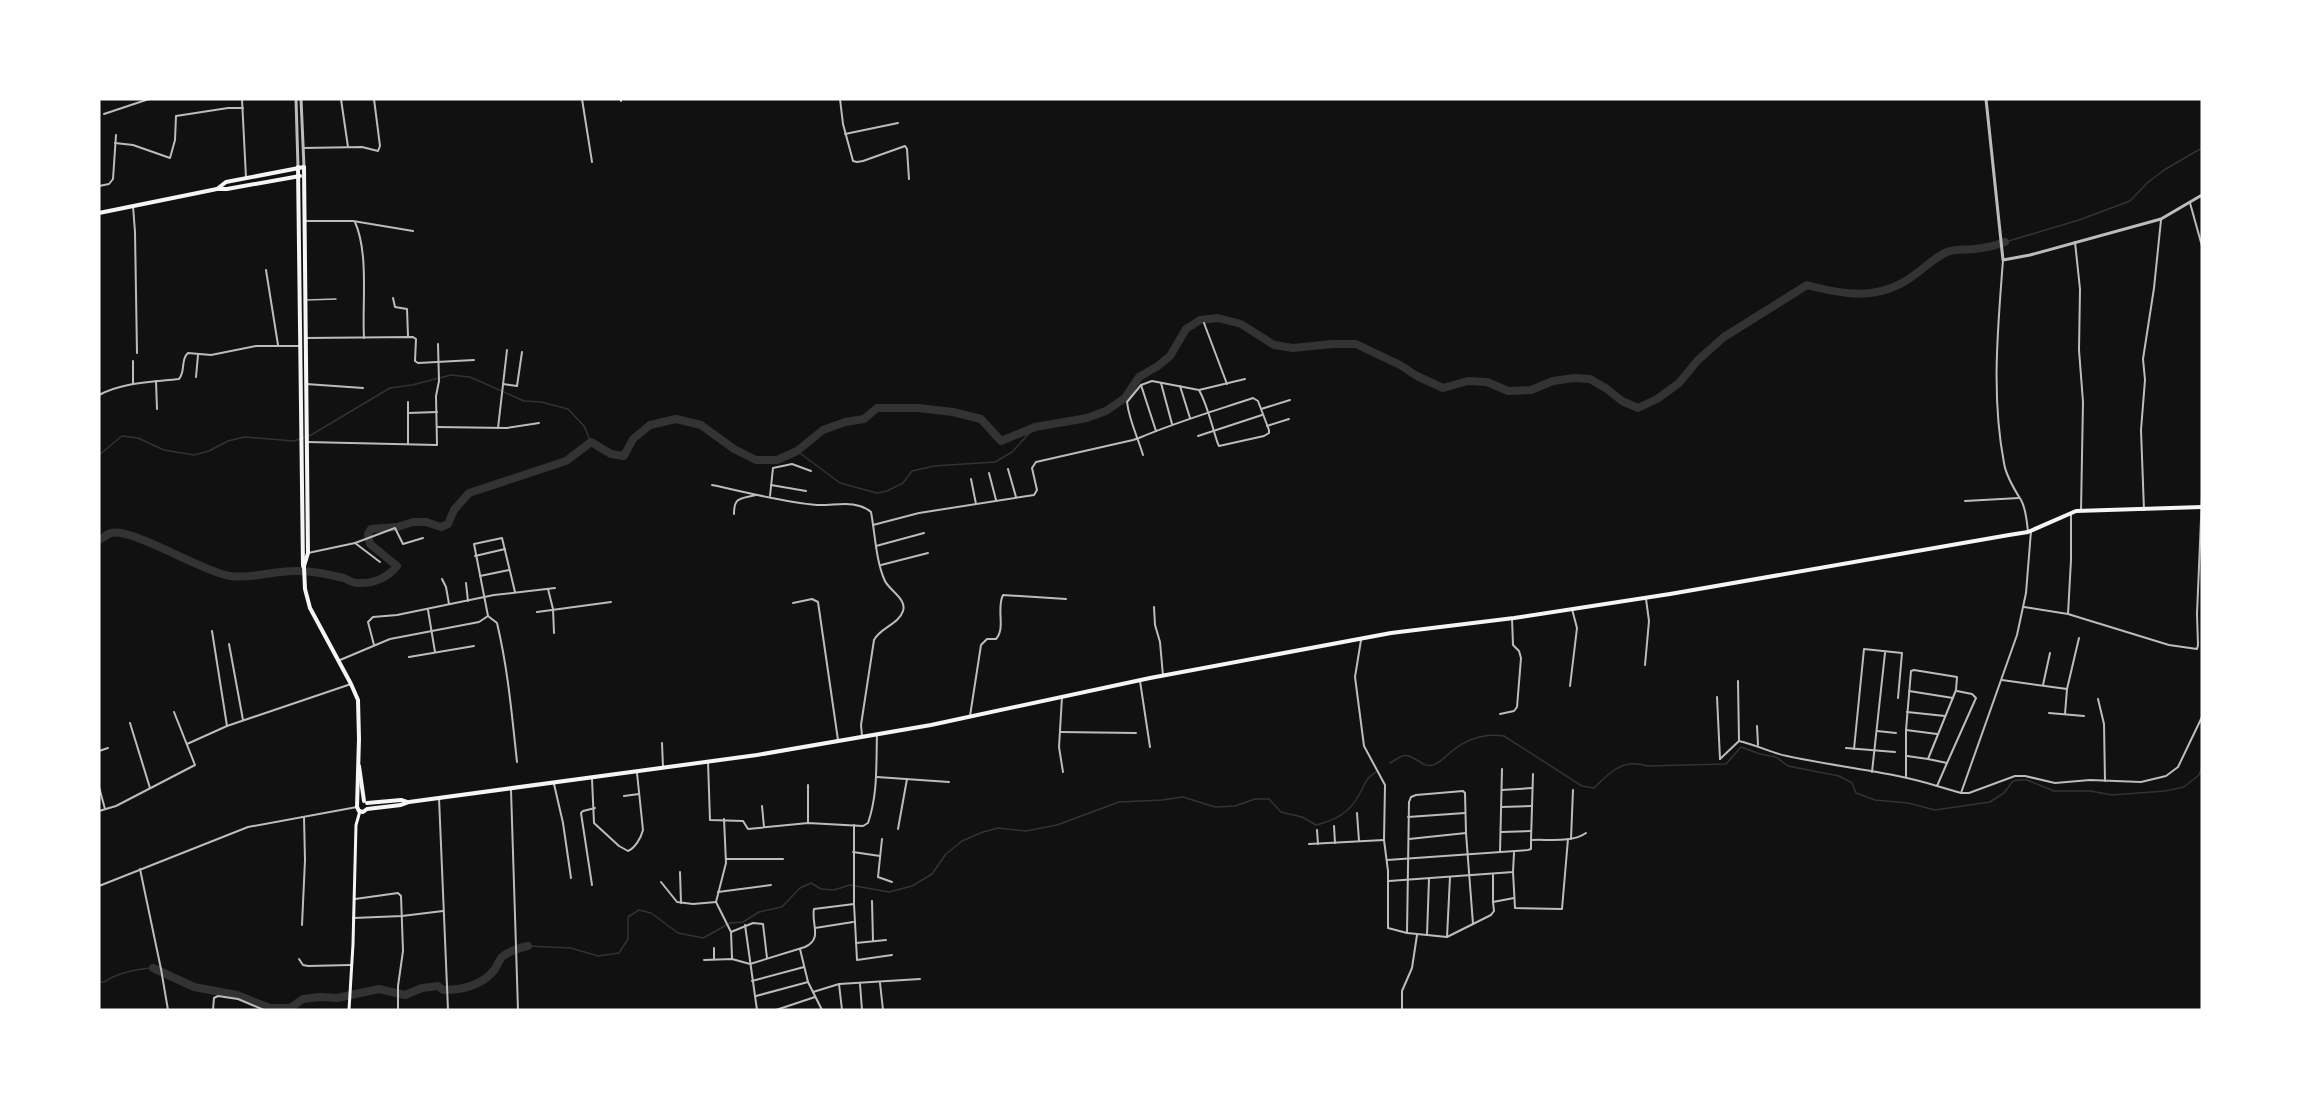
<svg xmlns="http://www.w3.org/2000/svg" width="2301" height="1109" font-family="Poppins,sans-serif">
	<rect width="100%" height="100%" fill="#111"/>
	<g fill="none" stroke-linecap="round" stroke-linejoin="round">
		<g stroke="#333" stroke-width="1.5">
			<polyline points="2005,242 2079,220 2130,201 2147,183 2164,170 2202,148"/>
			<polyline points="797,451 840,483 877,493 887,491 903,483 912,471 934,466 995,462 1012,452 1035,427"/>
			<polyline points="99,455 122,436 138,438 164,450 194,455 209,451 228,441 244,437 294,441 311,435 390,388 412,385 451,375 470,377 524,401 541,402 568,409 584,426 591,442"/>
			<path d="M1390 763C1394 761 1398 758 1402 756 1414 753 1421 768 1433 765 1440 763 1446 756 1452 751 1467 739 1484 733 1504 736L1582 786 1594 788C1610 772 1623 758 1647 766L1726 764 1741 747 1760 754 1776 757 1788 766 1839 776 1852 783 1856 793 1875 800 1908 803 1935 810 1990 802 2004 793 2013 781 2020 780H2027L2054 791H2090L2112 795 2165 791 2184 787 2199 775 2202 767"/>
			<path d="M528 946 571 948 598 956 619 953 628 939V917L639 910 651 913 678 933 703 938 730 923 743 922 759 912 782 907 800 888 811 883 821 889 834 890 850 885 889 892 912 886 932 874 946 854 962 841 983 832 998 828 1026 831 1057 825 1119 802 1162 800 1183 797 1215 807 1235 806 1255 799H1269L1281 812 1302 817 1316 825C1336 820 1349 813 1359 795 1366 783 1364 780 1376 772"/>
			<path d="M99 982H104C118 973 136 969 153 968"/>
		</g>
		<g stroke="#333" stroke-width="8">
			<path d="M99 540C103 538 107 534 111 533 131 527 203 572 230 576 252 579 273 571 294 571 311 570 328 574 344 578 348 580 353 583 357 583 373 584 387 578 397 566L370 544 368 534 371 529 397 527 413 522H426L441 527 448 524 454 510 469 493 566 461 591 442 611 454 624 456 633 439 650 425 676 419 701 425 734 449 756 460H777L797 451 823 430 845 422 864 419 877 408H918L953 412 981 419 1001 441 1035 427 1087 418 1106 411 1125 398 1139 377 1158 366 1170 356 1186 329 1200 320 1218 318 1241 324 1274 345 1293 348 1332 344H1356L1400 365 1417 376 1443 388 1468 381 1487 382 1508 391 1531 390 1553 381 1574 378 1590 379 1607 389 1622 401 1638 408 1657 399 1679 383 1698 360 1724 337 1807 285C1844 295 1879 301 1913 276 1925 268 1933 258 1947 252 1955 249 1965 250 1974 249 1985 248 1995 246 2005 242"/>
			<path d="M153 968 194 987 237 995 270 1008H290L303 999 320 997 337 998 379 989 405 995 422 988 438 986 443 990C462 990 483 985 495 969 497 965 499 961 502 957 509 951 519 948 528 946"/>
		</g>
		<polyline stroke="#bcbcbc" stroke-width="1.5" points="306,300 336,299"/>
		<g stroke="#bcbcbc" stroke-width="2">
			<polyline points="242,99 246,178"/>
			<polyline points="341,99 348,147"/>
			<polyline points="582,99 592,162"/>
			<polyline points="621,99 621,101"/>
			<polyline points="840,99 843,124 853,161 857,162 863,161 905,146 907,149 909,179"/>
			<polyline points="104,114 149,99"/>
			<polyline points="845,134 898,123"/>
			<polyline points="115,143 133,145 170,158 175,140 176,116 228,108 243,108"/>
			<polyline points="303,148 362,147 378,151 380,146 374,99"/>
			<polyline points="99,186 109,184 113,179 116,135"/>
			<polyline points="2190,203 2202,246"/>
			<polyline points="133,206 135,232 137,353"/>
			<polyline points="305,221 353,221 413,231"/>
			<path d="M355 222C369 254 362 303 364 338"/>
			<polyline points="2075,242 2080,289 2079,350 2083,402 2081,511"/>
			<path d="M2003 260C1998 327 1991 395 2004 463 2006 476 2014 489 2021 500 2026 508 2027 523 2028 532"/>
			<polyline points="266,270 278,345"/>
			<polyline points="393,298 395,307 407,309 408,336"/>
			<polyline points="1204,323 1227,384"/>
			<polyline points="305,338 413,337 416,339 415,361 418,363 474,360"/>
			<polyline points="133,361 133,384"/>
			<polyline points="196,377 198,355"/>
			<polyline points="156,381 157,409"/>
			<polyline points="1161,383 1172,424"/>
			<polyline points="306,384 363,388"/>
			<polyline points="503,384 517,386 522,352"/>
			<polyline points="1141,385 1156,431"/>
			<polyline points="1180,386 1190,418"/>
			<polyline points="1199,390 1245,379"/>
			<path d="M99 395C124 382 152 382 179 379 186 371 180 360 188 353L211 355 256 346H300"/>
			<polyline points="408,402 408,444"/>
			<polyline points="1261,409 1290,400"/>
			<polyline points="408,413 437,412"/>
			<polyline points="1267,426 1289,419"/>
			<polyline points="437,427 507,428 539,423"/>
			<polyline points="498,428 507,350"/>
			<polyline points="1198,436 1262,415"/>
			<polyline points="307,442 437,445 436,396 439,381 438,344"/>
			<polyline points="1008,469 1016,497"/>
			<polyline points="989,473 996,500"/>
			<polyline points="971,479 976,504"/>
			<path d="M712 485C746 492 782 502 817 505 835 506 856 499 871 512 875 533 876 562 885 581 890 591 907 599 903 611 899 624 880 628 874 640L861 725 862 736"/>
			<polyline points="771,485 806,491"/>
			<polyline points="770,496 773,468 792,464 811,471"/>
			<polyline points="1965,501 2019,498"/>
			<polyline points="2144,510 2141,430 2145,380 2143,359 2154,288 2161,220"/>
			<path d="M734 514C734 496 741 499 756 495"/>
			<path d="M873 525 919 513 1034 495 1037 490 1032 468 1036 462 1133 440 1139 438C1176 422 1214 411 1253 398L1258 401 1269 430V433L1264 436 1219 446 1218 444C1212 427 1208 406 1199 390L1152 381 1141 385 1127 402C1129 420 1138 438 1143 455"/>
			<polyline points="355,543 380,562"/>
			<polyline points="876,546 924,533"/>
			<polyline points="308,553 355,543 395,528 403,544 423,538"/>
			<polyline points="475,556 505,549"/>
			<polyline points="881,565 928,553"/>
			<polyline points="480,576 509,570"/>
			<polyline points="442,579 446,587 449,604"/>
			<polyline points="466,583 468,601"/>
			<polyline points="548,589 553,609 554,633"/>
			<polyline points="793,603 812,599 818,602 838,740"/>
			<polyline points="1154,607 1155,625 1160,642 1163,676"/>
			<polyline points="2024,607 2068,614 2169,645 2197,649 2198,645 2197,614 2202,496"/>
			<polyline points="428,610 435,652"/>
			<polyline points="537,612 611,602"/>
			<polyline points="2068,614 2071,560 2071,513"/>
			<polyline points="488,616 474,544 502,538 515,592"/>
			<path d="M488 616 497 623C508 669 512 716 517 762"/>
			<polyline points="212,631 227,726"/>
			<polyline points="1361,640 1355,677 1364,746 1385,785 1384,840 1388,871 1388,928 1407,933 1447,937 1491,915 1494,911 1493,902 1514,898"/>
			<polyline points="229,644 243,720"/>
			<polyline points="374,645 368,622 373,617 397,615 494,595 555,588"/>
			<polyline points="409,657 474,646"/>
			<polyline points="340,660 390,639 479,622 488,616"/>
			<polyline points="1645,665 1649,621 1646,599"/>
			<polyline points="2002,680 2067,689"/>
			<polyline points="1140,681 1150,747"/>
			<polyline points="1738,681 1739,741"/>
			<polyline points="2043,685 2050,653"/>
			<polyline points="1570,686 1577,628 1572,609"/>
			<polyline points="1909,691 1953,698"/>
			<polyline points="1062,697 1059,747 1063,772"/>
			<polyline points="1717,697 1720,759"/>
			<polyline points="2098,699 2104,724 2105,781"/>
			<polyline points="1907,712 1945,716"/>
			<polyline points="2049,713 2084,716"/>
			<polyline points="1500,714 1514,711 1517,707 1521,658 1519,651 1513,645 1512,618"/>
			<polyline points="2065,714 2067,689 2079,638"/>
			<path d="M970 716 981 645 987 639H996C1006 628 996 609 1003 595L1066 599"/>
			<polyline points="130,723 150,788"/>
			<polyline points="1757,726 1758,745"/>
			<polyline points="1906,730 1937,734"/>
			<polyline points="1877,731 1896,733"/>
			<polyline points="1060,732 1136,733"/>
			<polyline points="662,743 663,767"/>
			<polyline points="187,744 227,726 351,684"/>
			<polyline points="1846,748 1895,752"/>
			<polyline points="1854,749 1864,649 1902,653 1898,698"/>
			<polyline points="99,751 108,748"/>
			<polyline points="1907,756 1928,759"/>
			<path d="M1720 759 1739 741C1757 745 1771 753 1787 756 1837 767 1889 771 1937 786L1947 763 1928 759 1956 690 1957 677 1914 670 1911 671 1906 730V777"/>
			<path d="M708 762 710 820 743 821 748 829 808 823 863 826 868 823C878 794 876 765 877 734"/>
			<polyline points="1947,763 1976,698 1972,694 1957,691"/>
			<polyline points="1872,772 1885,653"/>
			<polyline points="877,777 949,782"/>
			<path d="M592 779 594 823 619 846 628 851C635 848 641 838 643 830L637 773"/>
			<polyline points="554,784 563,823 571,878"/>
			<polyline points="808,785 808,823"/>
			<polyline points="1937,786 1961,793 1969,793 2015,776 2025,776 2055,783 2090,780 2141,782 2166,776 2178,767 2202,717"/>
			<polyline points="99,787 105,809"/>
			<polyline points="511,790 518,1010"/>
			<polyline points="1502,790 1532,788"/>
			<polyline points="1961,793 2017,635 2026,593 2031,531"/>
			<polyline points="624,796 639,794"/>
			<polyline points="439,798 448,1010"/>
			<polyline points="762,806 764,827"/>
			<polyline points="1501,807 1531,806"/>
			<polyline points="99,811 116,806 195,765 174,712"/>
			<polyline points="1357,813 1359,841"/>
			<polyline points="1408,817 1465,813"/>
			<polyline points="724,819 726,863 716,902 731,932 732,958"/>
			<polyline points="854,825 854,904 857,960 892,955"/>
			<polyline points="1334,826 1335,843"/>
			<polyline points="898,829 907,779"/>
			<polyline points="1317,830 1318,844"/>
			<polyline points="1501,832 1531,831"/>
			<polyline points="882,839 878,877 892,882"/>
			<polyline points="1409,839 1466,833"/>
			<polyline points="1571,839 1573,790"/>
			<polyline points="1531,840 1533,774"/>
			<polyline points="1309,844 1384,840"/>
			<polyline points="853,852 880,856"/>
			<polyline points="1500,852 1502,769"/>
			<polyline points="726,859 783,859"/>
			<path d="M1387 860 1528 850 1531 849V840C1548 839 1572 843 1586 833"/>
			<polyline points="140,869 161,969 168,1010"/>
			<polyline points="680,872 681,903"/>
			<polyline points="1513,872 1515,908 1562,909 1568,839"/>
			<polyline points="1493,875 1493,902"/>
			<polyline points="1389,881 1513,872 1514,853"/>
			<polyline points="661,882 677,902 693,904 716,902"/>
			<polyline points="592,885 581,813 583,811 595,808"/>
			<polyline points="99,886 248,827 357,807"/>
			<polyline points="718,892 771,885"/>
			<polyline points="355,899 398,893 401,896 403,951 398,986 398,1010"/>
			<polyline points="872,901 873,941"/>
			<polyline points="353,918 402,916 443,911"/>
			<polyline points="302,925 305,860 304,817"/>
			<polyline points="745,925 757,1010"/>
			<polyline points="815,928 853,922"/>
			<polyline points="731,932 753,923 763,924 767,958"/>
			<polyline points="1407,933 1409,802 1411,797 1416,795 1463,791 1465,793 1466,833 1473,924"/>
			<polyline points="1427,935 1429,879"/>
			<polyline points="1447,937 1450,877"/>
			<polyline points="856,943 886,940"/>
			<polyline points="714,948 714,959"/>
			<polyline points="800,949 808,982 822,1010"/>
			<polyline points="299,959 303,965 308,966 351,965"/>
			<path d="M704 960 732 959 750 964 805 947C823 939 811 924 814 909L854 904"/>
			<polyline points="752,981 804,967"/>
			<polyline points="880,983 883,1010"/>
			<polyline points="839,984 842,1010"/>
			<polyline points="860,984 862,1010"/>
			<polyline points="813,992 839,984 920,979"/>
			<polyline points="756,996 808,982"/>
			<polyline points="213,1010 214,998 218,996 238,999 264,1010"/>
			<polyline points="776,1010 815,997"/>
			<polyline points="1402,1010 1402,991 1412,968 1417,935"/>
		</g>
		<g stroke="#bcbcbc" stroke-width="3">
			<polyline points="296,99 298,167"/>
			<polyline points="301,99 304,167"/>
			<polyline points="1986,99 2003,260 2030,255 2161,219 2202,195"/>
		</g>
		<polyline stroke="#f5f5f5" stroke-width="3" points="349,1010 353,944 356,825 360,811"/>
		<g stroke="#f5f5f5" stroke-width="4">
			<polyline points="298,167 303,566"/>
			<polyline points="217,189 226,182 304,167 308,553 304,566"/>
			<polyline points="99,213 217,189 227,189 300,176"/>
			<polyline points="304,567 305,589 310,608 351,684 358,700 359,739 357,807 359,811 363,812 367,809 401,805 409,802 757,755 931,725 1150,678 1391,633 1514,618 1670,594 2009,535 2028,532 2076,511 2202,507"/>
			<polyline points="359,766 364,801"/>
			<polyline points="367,803 401,800 407,802"/>
		</g>
	</g>
	<rect width="2301" height="1109" fill="none" stroke="#ffffff" stroke-width="201"/>
</svg>
